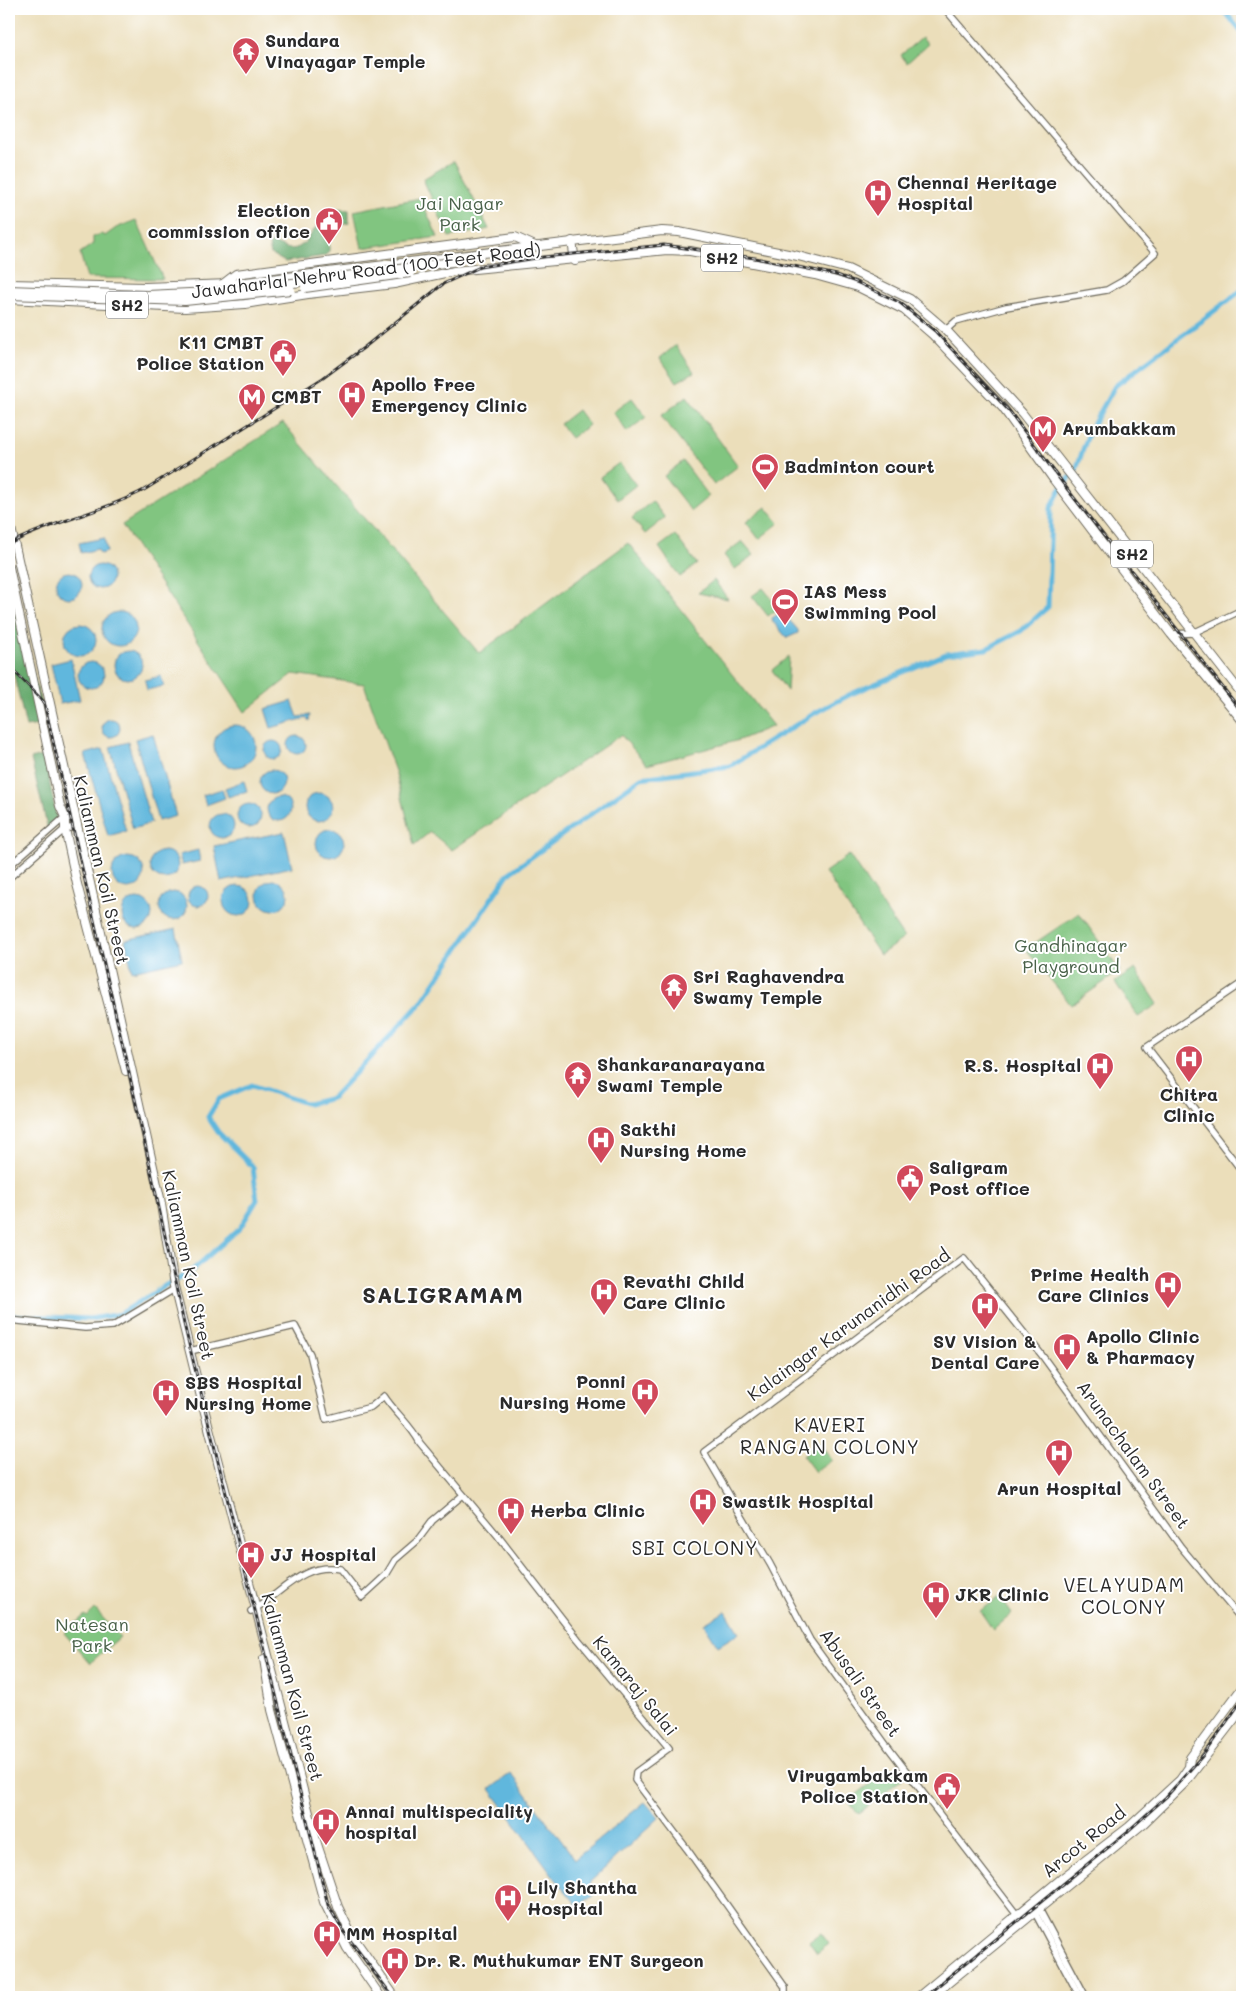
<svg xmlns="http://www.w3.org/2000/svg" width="1251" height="2006" font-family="Mali,sans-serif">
	<rect width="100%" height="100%" fill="#fff"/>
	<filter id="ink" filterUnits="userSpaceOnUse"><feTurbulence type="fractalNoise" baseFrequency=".02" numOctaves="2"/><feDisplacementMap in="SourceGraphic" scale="10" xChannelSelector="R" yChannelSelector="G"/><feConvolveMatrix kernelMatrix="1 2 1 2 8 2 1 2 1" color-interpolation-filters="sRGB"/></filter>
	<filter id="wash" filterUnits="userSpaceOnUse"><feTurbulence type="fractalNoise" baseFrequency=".0096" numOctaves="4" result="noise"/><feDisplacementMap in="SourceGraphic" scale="20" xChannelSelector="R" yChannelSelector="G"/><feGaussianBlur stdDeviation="1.12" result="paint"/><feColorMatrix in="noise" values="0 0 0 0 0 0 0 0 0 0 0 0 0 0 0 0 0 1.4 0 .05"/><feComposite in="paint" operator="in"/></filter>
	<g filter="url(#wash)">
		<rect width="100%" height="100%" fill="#ebdeba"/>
		<g fill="#81c580" stroke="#567856">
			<polygon points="922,37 928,44 907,63 901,55"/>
			<polygon points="454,161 489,229 449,237 423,179"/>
			<polygon points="420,198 438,237 362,248 354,211"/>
			<polygon points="136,220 163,279 87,278 80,253 93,244 93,237 101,234 105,236 116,228"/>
			<polygon points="676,345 694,372 677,382 660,358"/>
			<polygon points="687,396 738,466 714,485 661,416"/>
			<polygon points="632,398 646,417 627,432 613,412"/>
			<polygon points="578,410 589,425 571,438 560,424"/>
			<polygon points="283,423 479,653 628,543 773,726 739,740 647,765 621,735 452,850 430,832 414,845 396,774 364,684 293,674 245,712 122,525"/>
			<polygon points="683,461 709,496 691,511 664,476"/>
			<polygon points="619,463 636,485 617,500 600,477"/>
			<polygon points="652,501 665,518 645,534 632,518"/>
			<polygon points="766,507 779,523 759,539 746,522"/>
			<polygon points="675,535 697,564 680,577 659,547"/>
			<polygon points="742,541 754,555 735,569 724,555"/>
			<polygon points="714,580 728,599 698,593"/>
			<polygon points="763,588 779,608 768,616 752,596"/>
			<polygon points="789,656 787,691 772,670"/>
			<polygon points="849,855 904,938 880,955 825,872"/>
			<polygon points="1079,913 1120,971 1071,1005 1026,949"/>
			<polygon points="1135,969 1158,1004 1138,1017 1115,982"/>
			<polygon points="820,1443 832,1460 815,1472 803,1456"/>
			<polygon points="1000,1597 1012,1614 993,1630 980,1611"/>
			<polygon points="95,1609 120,1637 90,1663 64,1633 85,1615 87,1617"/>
			<polygon points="892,1767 902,1779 858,1814 848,1801"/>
			<polygon points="821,1933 829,1944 817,1953 809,1942"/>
		</g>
		<g fill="#68aa6e" stroke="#4a6a4c">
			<path d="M339 209 349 210V223L328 228 325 237 329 245V252L324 256 285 262 271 254 269 246 273 242C303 261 306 236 323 219L322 213Z"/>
			<polygon points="9,589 41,703 38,725 26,727 9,653"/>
			<polygon points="44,755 57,819 48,830 31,759"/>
		</g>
		<g fill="#60b7dd" stroke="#467184">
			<polygon points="104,538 107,552 100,554 98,549 81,553 79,543"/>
			<circle cx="100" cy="577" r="12"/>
			<circle cx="69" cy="585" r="13"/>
			<polygon points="782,612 798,630 798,633 787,638 773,622 772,618"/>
			<circle cx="119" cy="629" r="17"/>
			<circle cx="80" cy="640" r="16"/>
			<circle cx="128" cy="665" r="14"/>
			<polygon points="71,659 80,700 60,704 51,664"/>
			<circle cx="91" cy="675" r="13"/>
			<polygon points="161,676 164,686 147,690 145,680"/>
			<polygon points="292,701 298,717 310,715 309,721 306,718 271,728 265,709"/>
			<circle cx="111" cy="728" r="9"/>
			<circle cx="235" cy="746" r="21"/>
			<polygon points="153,734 176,816 158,821 135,739"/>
			<circle cx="297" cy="745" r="9"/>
			<circle cx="273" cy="750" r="9"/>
			<polygon points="128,742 151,823 133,829 110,747"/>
			<polygon points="103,749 126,831 108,836 85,754"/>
			<circle cx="272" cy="782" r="12"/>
			<polygon points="244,781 247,791 228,797 225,788"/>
			<polygon points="222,789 225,798 206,805 203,795"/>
			<circle cx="319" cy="807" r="14"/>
			<circle cx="279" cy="809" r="12"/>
			<circle cx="249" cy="816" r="12"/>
			<circle cx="222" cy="826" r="12"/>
			<circle cx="330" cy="843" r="14"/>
			<polygon points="284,832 292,867 221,882 214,846"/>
			<polygon points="198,850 200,861 182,865 179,855"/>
			<circle cx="164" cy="865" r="14"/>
			<circle cx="128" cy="873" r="16"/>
			<circle cx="273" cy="895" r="15"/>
			<circle cx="238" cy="901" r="15"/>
			<circle cx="198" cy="896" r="10"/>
			<circle cx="173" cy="906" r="14"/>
			<circle cx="137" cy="914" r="15"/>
			<polygon points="176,929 182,960 132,971 125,940"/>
			<polygon points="726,1611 739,1633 718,1646 704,1624"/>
			<polygon points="511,1773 575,1859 645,1802 659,1818 590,1882 594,1895 578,1906 557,1881 490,1789"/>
		</g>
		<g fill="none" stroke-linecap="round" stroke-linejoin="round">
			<g stroke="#60b7dd" stroke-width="5">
				<polyline points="1223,9 1242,33"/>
				<polyline points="9,1315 90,1319 120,1314 166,1285 188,1274 240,1228 257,1200 253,1167 218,1132 208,1117 219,1099 252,1085 308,1104 332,1098 421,1003 508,874 641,778 730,766 815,713 851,694 946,654 986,649 1021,631 1048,607 1051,508 1060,490 1076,470 1089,432 1115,386 1242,290"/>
			</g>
		</g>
	</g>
	<g filter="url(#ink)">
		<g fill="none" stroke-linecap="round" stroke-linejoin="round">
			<g stroke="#6e6a5d" stroke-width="8">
				<g id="minor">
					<polyline points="945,9 1155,253 1123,281 1107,290 1006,307 956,321 946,330"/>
					<polyline points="1171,634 1193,633 1242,610"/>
					<polyline points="9,866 65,817 74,819"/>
					<polyline points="9,878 65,829 76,827"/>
					<polyline points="1242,983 1147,1047 1242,1171"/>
					<polyline points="9,1320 85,1328 113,1326 171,1291"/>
					<path d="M190 1351 295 1326 310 1354 326 1419 371 1407 384 1396C395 1413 411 1425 420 1443L498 1536 578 1639 669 1748 636 1772 635 1780 687 1849 785 1987V1994L781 1997"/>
					<path d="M251 1611C281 1595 301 1562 340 1569L362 1597 386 1575 395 1560 417 1541 432 1521 463 1495"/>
					<polyline points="1037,1905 1086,1997"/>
					<polyline points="1033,1909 1080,1997"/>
					<polyline points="1017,1915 887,1746 810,1640 770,1564 704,1452 964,1258 1041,1354 1181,1547 1242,1620"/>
				</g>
			</g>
			<g stroke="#6e6a5d" stroke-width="10">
				<g id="major">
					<polyline points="572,241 575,261"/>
					<polyline points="9,284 145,287 230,284 662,231 679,232 798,256 848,269 910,299 946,330 1022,413 1242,694"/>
					<polyline points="223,284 236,274 515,237 535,246"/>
					<polyline points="9,299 185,308 245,304 308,294 394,284 454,271 667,250 690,251 815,275 858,287 904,310 933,335 1003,408 1054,480 1171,634 1242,720"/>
					<polyline points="9,519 160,1198 174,1286 201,1397 317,1844 338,1907 351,1934 395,1997"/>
					<polyline points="9,567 60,806 65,817 65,829 77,884 126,1071"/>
					<polyline points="264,1659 272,1710 324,1902 347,1948 381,1997"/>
					<polyline points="918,1997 1061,1879 1129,1827 1180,1780 1189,1767 1190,1758 1242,1688"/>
					<polyline points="931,1997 1144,1823 1185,1783 1242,1709"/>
				</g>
			</g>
			<use href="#minor" stroke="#fff" stroke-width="5.5"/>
			<use href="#major" stroke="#fff" stroke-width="8"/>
			<g stroke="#2b2b2b" stroke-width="3">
				<g id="rail">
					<path d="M9 544C52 521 101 513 144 490L323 378 366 346 443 284 480 267 543 257 664 245 755 258 837 275 856 282 899 302 935 331 1010 412 1068 490 1242 712"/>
					<polyline points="9,666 44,702 143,1134 184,1324 328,1905 343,1931 393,1997"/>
					<polyline points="924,1997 1127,1832 1166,1797 1204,1754 1242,1700"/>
				</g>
			</g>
			<use href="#rail" stroke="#fff" stroke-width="1" stroke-dasharray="4" stroke-linecap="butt"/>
			<g stroke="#6e6a5d" stroke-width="10" stroke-linecap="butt">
				<g id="major-bridge">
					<polyline points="305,288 410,273"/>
					<polyline points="9,290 147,295 232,291 452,262"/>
					<polyline points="9,295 185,301 291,290"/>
				</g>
			</g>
			<use href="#major-bridge" stroke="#fff" stroke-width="8"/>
		</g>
	</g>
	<defs>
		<g id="temple-pin" transform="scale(1.4375)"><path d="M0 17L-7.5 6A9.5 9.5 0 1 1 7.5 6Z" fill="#d1495b" stroke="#fff"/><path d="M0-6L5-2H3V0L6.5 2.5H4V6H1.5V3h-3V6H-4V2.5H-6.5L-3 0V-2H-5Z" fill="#fff"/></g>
		<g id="hospital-pin" transform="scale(1.4375)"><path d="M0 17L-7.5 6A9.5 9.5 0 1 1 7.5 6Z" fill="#d1495b" stroke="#fff"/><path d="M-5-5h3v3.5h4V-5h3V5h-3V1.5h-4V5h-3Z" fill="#fff"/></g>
		<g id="civic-pin" transform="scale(1.4375)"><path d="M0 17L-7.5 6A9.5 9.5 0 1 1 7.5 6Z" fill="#d1495b" stroke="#fff"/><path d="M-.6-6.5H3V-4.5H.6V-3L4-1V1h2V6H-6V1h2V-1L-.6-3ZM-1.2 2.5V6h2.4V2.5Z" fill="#fff"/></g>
		<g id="metro-pin" transform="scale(1.4375)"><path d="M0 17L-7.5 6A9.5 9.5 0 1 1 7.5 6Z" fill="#d1495b" stroke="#fff"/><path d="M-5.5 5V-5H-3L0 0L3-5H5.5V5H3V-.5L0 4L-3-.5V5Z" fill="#fff"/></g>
		<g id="stadium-pin" transform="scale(1.4375)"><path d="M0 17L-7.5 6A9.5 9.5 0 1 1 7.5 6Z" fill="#d1495b" stroke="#fff"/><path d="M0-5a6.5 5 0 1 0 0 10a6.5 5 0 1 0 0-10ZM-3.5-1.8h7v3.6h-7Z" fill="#fff"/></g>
	</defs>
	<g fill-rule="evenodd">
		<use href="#temple-pin" x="246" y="51"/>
		<use href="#hospital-pin" x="878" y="193"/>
		<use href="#civic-pin" x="329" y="221"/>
		<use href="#civic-pin" x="283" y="353"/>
		<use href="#hospital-pin" x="352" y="395"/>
		<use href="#metro-pin" x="252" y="397"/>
		<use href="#metro-pin" x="1043" y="429"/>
		<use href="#stadium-pin" x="765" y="467"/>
		<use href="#stadium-pin" x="785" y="602"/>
		<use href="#temple-pin" x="674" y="987"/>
		<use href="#hospital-pin" x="1189" y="1059"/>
		<use href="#hospital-pin" x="1100" y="1066"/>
		<use href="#temple-pin" x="578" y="1075"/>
		<use href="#hospital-pin" x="601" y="1140"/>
		<use href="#civic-pin" x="910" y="1178"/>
		<use href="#hospital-pin" x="1168" y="1285"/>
		<use href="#hospital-pin" x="604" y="1292"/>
		<use href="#hospital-pin" x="985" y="1306"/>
		<use href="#hospital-pin" x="1067" y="1347"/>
		<use href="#hospital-pin" x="645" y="1392"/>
		<use href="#hospital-pin" x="166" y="1393"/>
		<use href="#hospital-pin" x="1059" y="1453"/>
		<use href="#hospital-pin" x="703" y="1502"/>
		<use href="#hospital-pin" x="511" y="1511"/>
		<use href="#hospital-pin" x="251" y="1555"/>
		<use href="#hospital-pin" x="936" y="1595"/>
		<use href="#civic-pin" x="947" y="1786"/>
		<use href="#hospital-pin" x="326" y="1822"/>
		<use href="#hospital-pin" x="508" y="1898"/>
		<use href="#hospital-pin" x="327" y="1934"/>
		<use href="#hospital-pin" x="395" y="1961"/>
	</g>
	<g text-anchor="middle" stroke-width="4" stroke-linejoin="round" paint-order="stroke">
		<g fill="#fff" stroke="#6b6b6b" stroke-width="1">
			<rect x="701" y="244.5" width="42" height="27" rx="4"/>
			<rect x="106" y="291.5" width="42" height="27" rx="4"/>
			<rect x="1111" y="540.5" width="42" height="27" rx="4"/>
		</g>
		<g font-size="16" font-weight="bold" fill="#2b2b2b">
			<text x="722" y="264">SH2</text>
			<text x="127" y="311">SH2</text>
			<text x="1132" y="560">SH2</text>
		</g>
		<g font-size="18" font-weight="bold" fill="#2b2b2b" stroke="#fff" text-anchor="start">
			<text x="265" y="47">Sundara<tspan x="265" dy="21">Vinayagar Temple</tspan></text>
			<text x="897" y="189">Chennai Heritage<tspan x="897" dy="21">Hospital</tspan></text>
			<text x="310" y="217" text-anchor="end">Election<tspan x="310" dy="21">commission office</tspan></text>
			<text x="264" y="349" text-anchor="end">K11 CMBT<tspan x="264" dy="21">Police Station</tspan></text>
			<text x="371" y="391">Apollo Free<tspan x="371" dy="21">Emergency Clinic</tspan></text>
			<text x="271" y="403">CMBT</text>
			<text x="1062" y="435">Arumbakkam</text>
			<text x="784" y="473">Badminton court</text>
			<text x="804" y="598">IAS Mess<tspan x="804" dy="21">Swimming Pool</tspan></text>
			<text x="693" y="983">Sri Raghavendra<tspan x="693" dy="21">Swamy Temple</tspan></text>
			<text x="597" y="1071">Shankaranarayana<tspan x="597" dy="21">Swami Temple</tspan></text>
			<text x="1081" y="1072" text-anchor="end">R.S. Hospital</text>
			<text x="1189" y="1101" text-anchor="middle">Chitra<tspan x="1189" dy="21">Clinic</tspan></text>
			<text x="620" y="1136">Sakthi<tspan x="620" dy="21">Nursing Home</tspan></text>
			<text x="929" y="1174">Saligram<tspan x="929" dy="21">Post office</tspan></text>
			<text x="1149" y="1281" text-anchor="end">Prime Health<tspan x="1149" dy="21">Care Clinics</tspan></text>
			<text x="623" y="1288">Revathi Child<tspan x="623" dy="21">Care Clinic</tspan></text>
			<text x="1086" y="1343">Apollo Clinic<tspan x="1086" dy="21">&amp; Pharmacy</tspan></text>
			<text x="985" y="1348" text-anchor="middle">SV Vision &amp;<tspan x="985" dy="21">Dental Care</tspan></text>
			<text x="626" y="1388" text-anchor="end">Ponni<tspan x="626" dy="21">Nursing Home</tspan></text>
			<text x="185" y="1389">SBS Hospital<tspan x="185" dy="21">Nursing Home</tspan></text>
			<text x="1059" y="1495" text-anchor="middle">Arun Hospital</text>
			<text x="722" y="1508">Swastik Hospital</text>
			<text x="530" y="1517">Herba Clinic</text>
			<text x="270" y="1561">JJ Hospital</text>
			<text x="955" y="1601">JKR Clinic</text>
			<text x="928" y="1782" text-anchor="end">Virugambakkam<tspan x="928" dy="21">Police Station</tspan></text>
			<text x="345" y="1818">Annai multispeciality<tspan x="345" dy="21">hospital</tspan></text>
			<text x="527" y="1894">Lily Shantha<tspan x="527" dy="21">Hospital</tspan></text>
			<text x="346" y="1940">MM Hospital</text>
			<text x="414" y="1967">Dr. R. Muthukumar ENT Surgeon</text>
		</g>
		<g font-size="18" fill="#496149" stroke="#fff">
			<text x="460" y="210">Jai Nagar<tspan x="460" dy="21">Park</tspan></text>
			<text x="1071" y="952">Gandhinagar<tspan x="1071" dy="21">Playground</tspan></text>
			<text x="92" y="1631">Natesan<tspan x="92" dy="21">Park</tspan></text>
		</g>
		<g font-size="18" fill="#2b2b2b" stroke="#fff">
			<text transform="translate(366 271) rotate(-7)" y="6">Jawaharlal Nehru Road (100 Feet Road)</text>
			<text transform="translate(101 870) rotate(77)" y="6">Kaliamman Koil Street</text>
			<text transform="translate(188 1265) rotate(78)" y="6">Kaliamman Koil Street</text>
			<text transform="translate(849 1325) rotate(-36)" y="6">Kalaingar Karunanidhi Road</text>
			<text transform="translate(1133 1455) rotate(54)" y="6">Arunachalam Street</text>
			<text transform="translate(860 1683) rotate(55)" y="6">Abusali Street</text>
			<text transform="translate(635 1686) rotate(51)" y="6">Kamaraj Salai</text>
			<text transform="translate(292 1687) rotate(75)" y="6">Kaliamman Koil Street</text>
			<text transform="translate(1084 1842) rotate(-39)" y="6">Arcot Road</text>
		</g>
		<g font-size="19" letter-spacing="1" fill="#2b2b2b" stroke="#fff">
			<text x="830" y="1432">KAVERI<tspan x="830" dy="22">RANGAN COLONY</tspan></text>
			<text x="695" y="1555">SBI COLONY</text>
			<text x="1124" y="1592">VELAYUDAM<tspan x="1124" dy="22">COLONY</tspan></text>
		</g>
		<g font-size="22" font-weight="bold" letter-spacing="1" fill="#2b2b2b" stroke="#fff">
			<text x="443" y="1303">SALIGRAMAM</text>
		</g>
	</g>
	<rect width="1251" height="2006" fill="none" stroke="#fff" stroke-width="30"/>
</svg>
